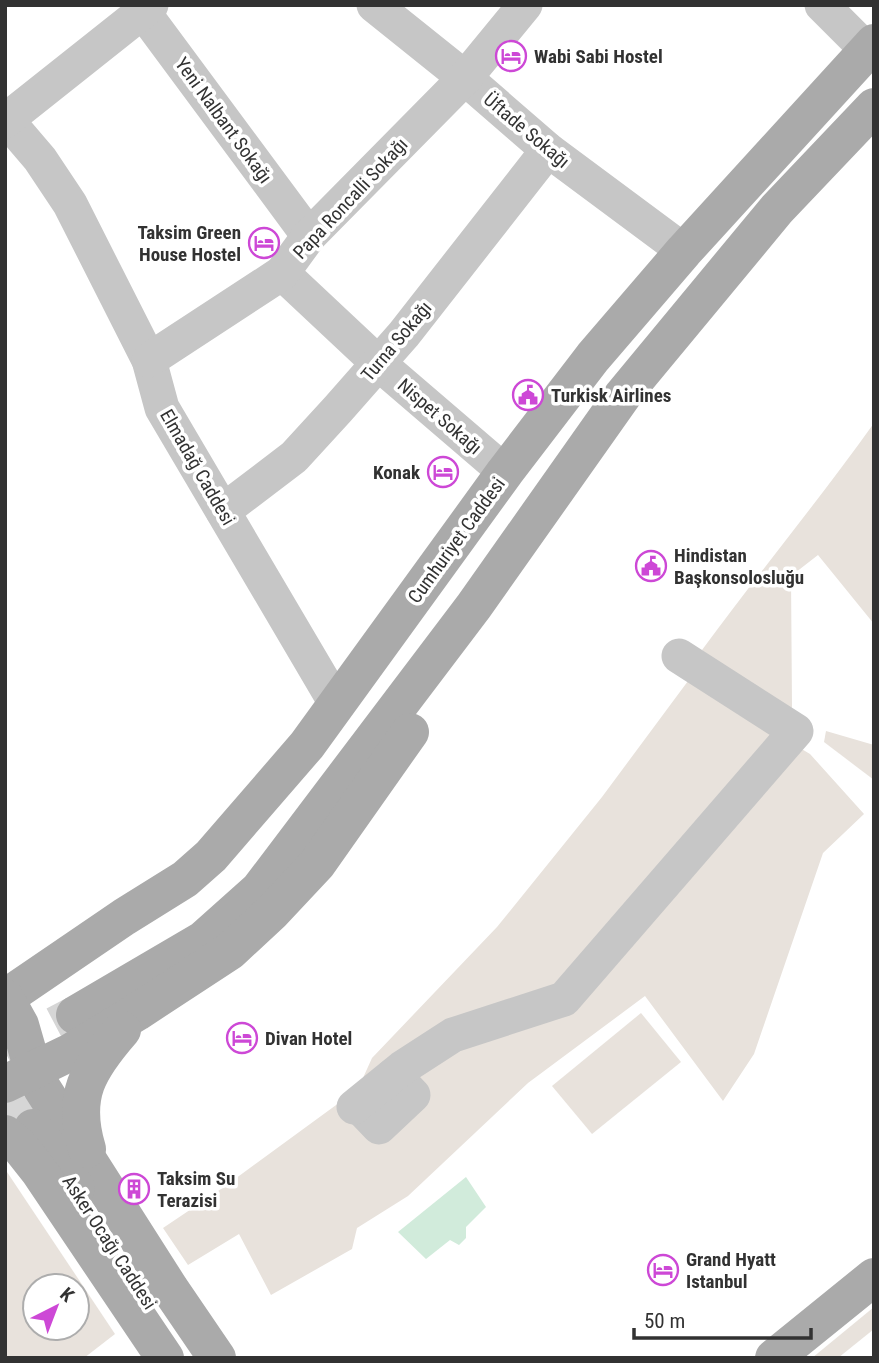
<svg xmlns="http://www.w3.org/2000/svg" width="879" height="1363" font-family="'Roboto Condensed',sans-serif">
	<rect width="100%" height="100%" fill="#fff"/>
	<g fill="#e8e2dc" fill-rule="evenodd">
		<path d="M874 423V624L818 555 791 576 792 707 787 717 702 650C758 574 819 500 874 423Z"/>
		<polygon points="688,681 810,754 864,814 823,853 754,1054 723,1101 645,996 528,1083 408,1196 357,1228 352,1249 271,1295 239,1234 188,1265 163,1228 224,1187 358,1089 372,1058 497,927 602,797"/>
		<polygon points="826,731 874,745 874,780 824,742"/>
		<polygon points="641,1013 681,1062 592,1134 552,1086"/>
		<path d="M5 1169 115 1334 84 1358H5ZM35 1286H77V1328H35Z"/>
		<polygon points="874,1307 874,1329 838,1358 812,1358"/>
	</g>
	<polygon fill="#d1ebdb" points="466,1177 486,1207 466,1227 466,1238 459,1245 450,1240 426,1259 398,1232"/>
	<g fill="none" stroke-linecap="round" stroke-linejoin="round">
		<g stroke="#d6d6d6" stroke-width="38" stroke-dasharray="38 19" stroke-linecap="butt">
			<polyline points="5,1052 75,1015"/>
			<polyline points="5,1105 33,1128"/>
		</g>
		<g stroke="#c6c6c6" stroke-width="35">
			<polyline points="138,5 309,236"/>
			<polyline points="374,5 465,78 548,150 684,251"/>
			<polyline points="822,5 867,50"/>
			<polyline points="5,118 40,159 70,204 149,360 162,408 337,705"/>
			<polyline points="5,121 151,5"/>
			<polyline points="282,273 378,363 505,472"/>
			<polyline points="149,360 282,273 309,236 465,78 525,5"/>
			<polyline points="223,511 294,457 338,409 404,334 548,150"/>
			<polyline points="358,1105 379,1127 413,1095 394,1075"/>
			<polyline points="354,1107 402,1068 453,1035 564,999 796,731 679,656"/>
		</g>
		<g stroke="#aaa" stroke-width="38">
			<polyline points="5,998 124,917 185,879 211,856 307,745 505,472 593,357 684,251 874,43"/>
			<polyline points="5,998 20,1025 33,1070 40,1085 170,1289 217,1358"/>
			<polyline points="75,1015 203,940 259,890 474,606 623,395 777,209 874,107"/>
			<polyline points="5,1084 71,1052 137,1012 230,951 272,912 317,864 410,732"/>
			<polyline points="33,1128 51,1150 76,1188"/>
			<polyline points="5,1134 20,1147 39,1171 165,1358"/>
			<path d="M87 1149C71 1096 88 1069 122 1030"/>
			<polyline points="774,1358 874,1277"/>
		</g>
	</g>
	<defs>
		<g id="hotel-ring" transform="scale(1.575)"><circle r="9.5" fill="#fff" stroke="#cd48d6" stroke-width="1.5"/><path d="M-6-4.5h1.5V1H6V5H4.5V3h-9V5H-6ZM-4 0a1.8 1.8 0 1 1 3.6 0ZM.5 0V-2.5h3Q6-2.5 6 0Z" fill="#cd48d6"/></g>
		<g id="civic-ring" transform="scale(1.575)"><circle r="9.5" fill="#fff" stroke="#cd48d6" stroke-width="1.5"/><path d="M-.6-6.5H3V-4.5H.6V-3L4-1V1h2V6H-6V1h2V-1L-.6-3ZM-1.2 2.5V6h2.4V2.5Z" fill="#cd48d6"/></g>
		<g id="building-ring" transform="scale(1.575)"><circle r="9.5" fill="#fff" stroke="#cd48d6" stroke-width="1.5"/><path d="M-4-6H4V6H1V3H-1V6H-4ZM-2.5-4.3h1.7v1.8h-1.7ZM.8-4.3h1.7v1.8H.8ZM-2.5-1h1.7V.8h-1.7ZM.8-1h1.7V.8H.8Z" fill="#cd48d6"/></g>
	</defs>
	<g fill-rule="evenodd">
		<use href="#hotel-ring" x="511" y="56"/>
		<use href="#hotel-ring" x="264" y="243"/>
		<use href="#civic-ring" x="528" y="395"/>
		<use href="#hotel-ring" x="443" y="472"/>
		<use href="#civic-ring" x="651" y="566"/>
		<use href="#hotel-ring" x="242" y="1038"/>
		<use href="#building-ring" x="134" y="1189"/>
		<use href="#hotel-ring" x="663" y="1270"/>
	</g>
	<g text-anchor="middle" stroke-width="7" stroke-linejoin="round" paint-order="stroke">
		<g font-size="19" font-weight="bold" fill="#323232" stroke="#fff" text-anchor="start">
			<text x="534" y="63">Wabi Sabi Hostel</text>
			<text x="241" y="239" text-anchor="end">Taksim Green<tspan x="241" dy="22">House Hostel</tspan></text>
			<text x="551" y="402">Turkisk Airlines</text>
			<text x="420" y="479" text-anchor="end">Konak</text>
			<text x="674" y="562">Hindistan<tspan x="674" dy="22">Başkonsolosluğu</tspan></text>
			<text x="265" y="1045">Divan Hotel</text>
			<text x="157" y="1185">Taksim Su<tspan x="157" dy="22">Terazisi</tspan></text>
			<text x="686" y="1266">Grand Hyatt<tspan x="686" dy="22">Istanbul</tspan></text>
		</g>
		<g font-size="19" fill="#323232" stroke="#fff">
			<text transform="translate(224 120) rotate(54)" y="7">Yeni Nalbant Sokağı</text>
			<text transform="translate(527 130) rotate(40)" y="7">Üftade Sokağı</text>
			<text transform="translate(350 198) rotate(-47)" y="7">Papa Roncalli Sokağı</text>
			<text transform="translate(396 341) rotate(-50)" y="7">Turna Sokağı</text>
			<text transform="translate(440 416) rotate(41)" y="7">Nispet Sokağı</text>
			<text transform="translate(198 467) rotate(60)" y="7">Elmadağ Caddesi</text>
			<text transform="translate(456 540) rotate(-54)" y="7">Cumhuriyet Caddesi</text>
			<text transform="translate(110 1242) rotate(57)" y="7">Asker Ocağı Caddesi</text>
		</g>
	</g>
	<rect width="879" height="1363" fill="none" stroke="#323232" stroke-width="14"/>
	<g transform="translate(56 1307) rotate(42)"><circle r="33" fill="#ffffff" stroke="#adadad" stroke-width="2"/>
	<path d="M0-5L12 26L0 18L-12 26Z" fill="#cd48d6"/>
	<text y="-10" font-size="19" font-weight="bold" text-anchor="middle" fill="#323232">K</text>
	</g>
	<path d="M634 1328v10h177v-10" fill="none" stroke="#323232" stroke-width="3.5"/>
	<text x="644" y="1328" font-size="21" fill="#323232" stroke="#ffffff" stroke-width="5" paint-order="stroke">50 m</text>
</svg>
